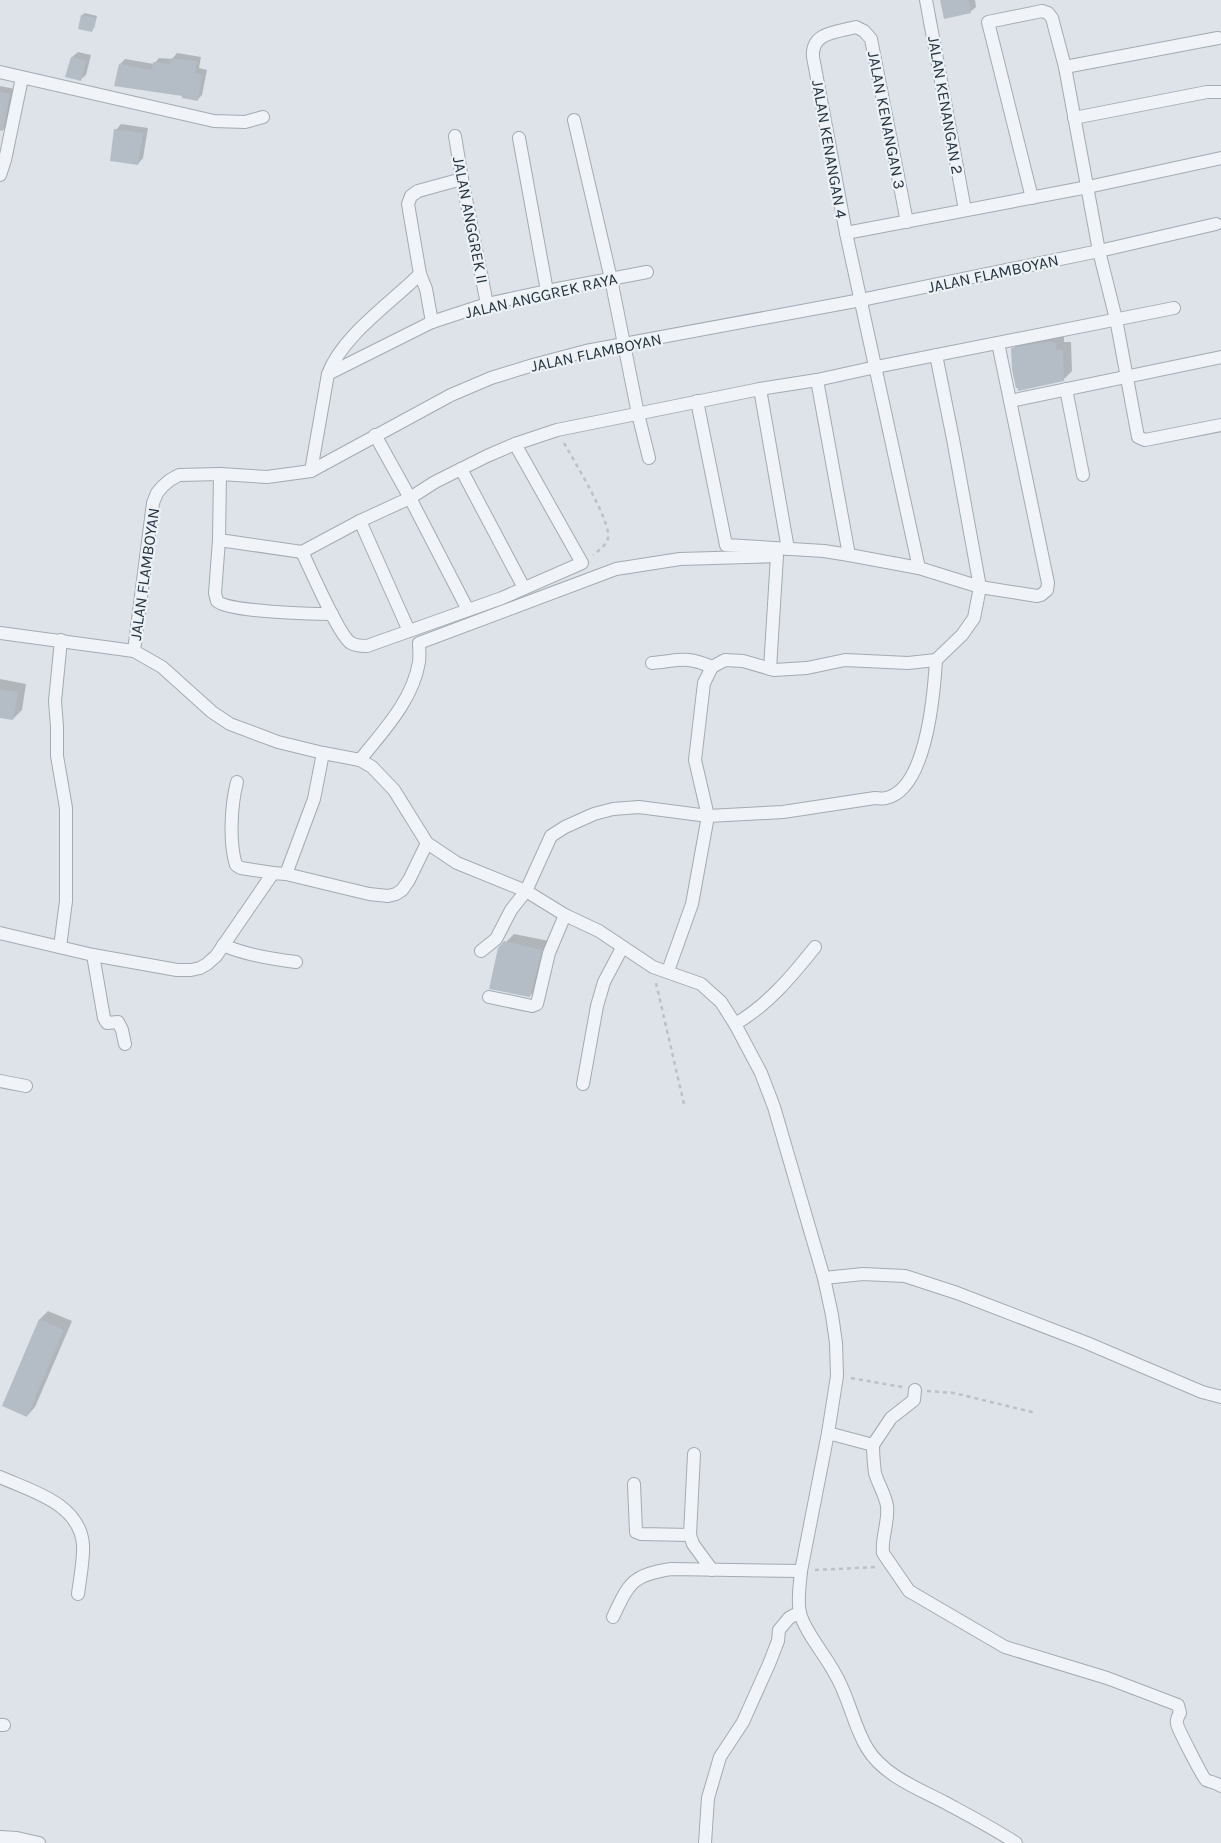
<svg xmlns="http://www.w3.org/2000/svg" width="1221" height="1843" font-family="Karla,sans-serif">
	<rect width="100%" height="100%" fill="#dde3e9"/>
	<g fill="#0003">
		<polygon points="942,0 975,0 976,7 970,12"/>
		<polygon points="85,13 97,16 94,28 91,31 79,28 82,15"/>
		<polygon points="78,52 91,55 86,75 80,80 67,76 72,57"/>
		<polygon points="177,53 201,57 199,68 207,70 202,95 197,100 120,64 125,59 154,64 159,58 172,59"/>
		<polygon points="0,86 15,89 7,126 2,131 0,130"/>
		<polygon points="121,124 148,128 143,158 138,164 116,130"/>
		<polygon points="1064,334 1064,342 1071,342 1072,371 1063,380 1013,349 1021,340"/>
		<polygon points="0,679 26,684 22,710 13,719 0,716"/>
		<polygon points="514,934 549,941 538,987 530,996 499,949"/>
		<polygon points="48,1311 72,1321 35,1407 27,1416 40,1319"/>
	</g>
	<g fill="#b4bdc6">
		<polygon points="940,0 969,0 971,13 944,19"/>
		<polygon points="81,15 96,18 92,32 78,29"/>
		<polygon points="71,57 86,61 81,81 65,77"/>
		<polygon points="171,58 197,61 195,73 202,75 198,101 182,98 182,96 114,86 119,64 152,70 153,62 170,64"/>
		<polygon points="0,92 10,94 3,129 0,129"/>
		<polygon points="114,129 143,133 138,165 110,161"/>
		<polygon points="1045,342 1056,342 1056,350 1063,350 1064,381 1018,391 1018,388 1016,388 1012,369 1011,348"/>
		<polygon points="0,689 18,692 13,720 0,718"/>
		<polygon points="504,941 542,950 530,997 489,989 498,948"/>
		<polygon points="39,1319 64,1330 27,1417 2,1406"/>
	</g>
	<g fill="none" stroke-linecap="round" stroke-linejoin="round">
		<g stroke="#a2abb3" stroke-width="14">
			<g id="street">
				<polyline points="926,0 965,210"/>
				<polyline points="1065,67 1218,38"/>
				<polyline points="0,72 214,121 245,122 263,117"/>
				<polyline points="1074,118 1207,92 1221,92"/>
				<polyline points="574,120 611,279 638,414 649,458"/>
				<polyline points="455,136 462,179 487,304"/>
				<polyline points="519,138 547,291"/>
				<polyline points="0,175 5,160 22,78"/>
				<polyline points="1032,198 988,22 1042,11 1048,13 1052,18 1065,67 1099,251 1116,319 1138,437 1145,440 1221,425"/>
				<polyline points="846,233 1088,187 1221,158"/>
				<polyline points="432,322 426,289 420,274 408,204 411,196 418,191 462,179"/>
				<polyline points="328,374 432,322 487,304 547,291 647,272"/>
				<polyline points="760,389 788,549"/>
				<polyline points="1066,389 1083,475"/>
				<polyline points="697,401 726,545 824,551 849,555 817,380"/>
				<polyline points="1010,401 1221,357"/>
				<polyline points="375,435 410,498 468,610"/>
				<polyline points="461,469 524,588"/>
				<path d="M311 471 328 374C342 336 391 303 420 274"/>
				<path d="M220 474 219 540 215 593 217 601C227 612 314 614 332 614"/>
				<polyline points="360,521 409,631"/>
				<polyline points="219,540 302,552 360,521 410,498 435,482 487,456 515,444 557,430 760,389 817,380 876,367 1174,308"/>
				<path d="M302 552C310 568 339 636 351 643 356 646 362 646 367 646L502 598 582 563 515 444"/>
				<path d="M849 555 919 568 846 233 813 57C811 32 837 32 856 27L864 31 871 39 907 222"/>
				<polyline points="919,568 980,587 953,439 936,355"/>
				<path d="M0 633 134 651 162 667 212 712 230 724 278 742 323 753 360 760 372 767 394 790 427 843 457 863 526 891 565 915 599 931 653 967 701 984 721 1002 735 1024 761 1073 774 1107 824 1278 832 1315 836 1343 837 1376 828 1433 801 1571C800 1584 797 1600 800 1613 804 1630 825 1655 834 1672 849 1696 853 1725 867 1748 883 1775 917 1788 944 1802 968 1815 993 1828 1016 1843"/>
				<polyline points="134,651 153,503 157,493 163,486 170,480 179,475 220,474 267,477 311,471 451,395 491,378 533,365 586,351 861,300 1099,251 1216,224"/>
				<path d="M652 663C678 661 686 655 712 667"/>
				<path d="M360 760C383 731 413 700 419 662 420 656 419 649 419 643L616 569 680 559 777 556 770 669"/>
				<path d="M237 782C231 805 229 843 236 865L241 868 273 873"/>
				<polyline points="286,874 314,799 323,753"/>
				<polyline points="0,933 93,955 177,970 191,970 200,968 207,964 216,956 273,873 286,874 369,894 388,896 396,894 402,890 409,880 427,843"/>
				<path d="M223 945C246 955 270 959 296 962"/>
				<polyline points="60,947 66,901 66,808 57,756 57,727 55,701 61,640"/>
				<path d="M481 951 496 939 511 910 526 891 551 836 565 827 594 814 613 809 639 807 708 816 783 812 875 798C878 798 883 799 886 798 927 789 934 693 936 660"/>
				<polyline points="93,955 104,1018 107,1023 118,1022 122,1030 125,1044"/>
				<polyline points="668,971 692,904 708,816 695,760 704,683 712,667 725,660 743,661 774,670 807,668 845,660 908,663 936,660 962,635 974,618 980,587 1037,596 1041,595 1047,590 1048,583 998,343"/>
				<polyline points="489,997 532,1006 537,1004 549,953 565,915"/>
				<path d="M735 1024C768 1005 792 976 815 947"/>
				<polyline points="0,1081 26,1086"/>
				<polyline points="583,1084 597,1006 604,982 622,948"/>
				<polyline points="824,1278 863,1274 905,1276 957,1293 1087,1343 1202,1392 1221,1397"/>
				<polyline points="828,1433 873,1445 891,1418 914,1400 915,1390"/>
				<path d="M873 1445C873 1454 874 1465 875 1473 878 1484 885 1494 887 1506 889 1522 881 1538 883 1553L909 1591 1005 1647 1107 1678 1178 1705 1180 1713C1178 1716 1176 1719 1177 1724 1178 1729 1203 1778 1206 1780 1210 1782 1217 1783 1221 1786"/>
				<polyline points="694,1454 690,1535 693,1544 712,1570"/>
				<path d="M0 1477C31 1491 79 1503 83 1544 84 1559 80 1578 78 1594"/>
				<polyline points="634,1484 636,1532 641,1534 690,1535"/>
				<path d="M613 1617C629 1583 632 1575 671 1569L801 1571"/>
				<polyline points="0,1725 4,1725"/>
				<polyline points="0,1837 17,1838 39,1843"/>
				<polyline points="705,1843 708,1798 720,1757 743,1722 769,1664 778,1641 779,1630 789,1618 800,1612"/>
			</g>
		</g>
		<g stroke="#bbc1c8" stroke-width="2.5" stroke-dasharray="4 4" stroke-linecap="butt">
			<path d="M564 443C573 459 612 523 608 538 607 545 599 550 593 555"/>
			<polyline points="656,983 684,1104"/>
			<polyline points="851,1378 902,1387"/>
			<polyline points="927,1391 954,1393 1036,1413"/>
			<polyline points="815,1570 877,1567"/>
		</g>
		<use href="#street" stroke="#f0f3f7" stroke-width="12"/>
	</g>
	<g text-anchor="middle" stroke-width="4.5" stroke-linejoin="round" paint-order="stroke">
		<g font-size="16" fill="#253341" stroke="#edf2f6">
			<text transform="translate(946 105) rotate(80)" y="6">JALAN KENANGAN 2</text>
			<text transform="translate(887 120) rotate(79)" y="6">JALAN KENANGAN 3</text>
			<text transform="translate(830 149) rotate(80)" y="6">JALAN KENANGAN 4</text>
			<text transform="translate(471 220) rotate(79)" y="6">JALAN ANGGREK II</text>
			<text transform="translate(993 273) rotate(-12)" y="6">JALAN FLAMBOYAN</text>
			<text transform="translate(541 295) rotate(-13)" y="6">JALAN ANGGREK RAYA</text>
			<text transform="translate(596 352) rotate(-12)" y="6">JALAN FLAMBOYAN</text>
			<text transform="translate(144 574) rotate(-82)" y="6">JALAN FLAMBOYAN</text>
		</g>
	</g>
</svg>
